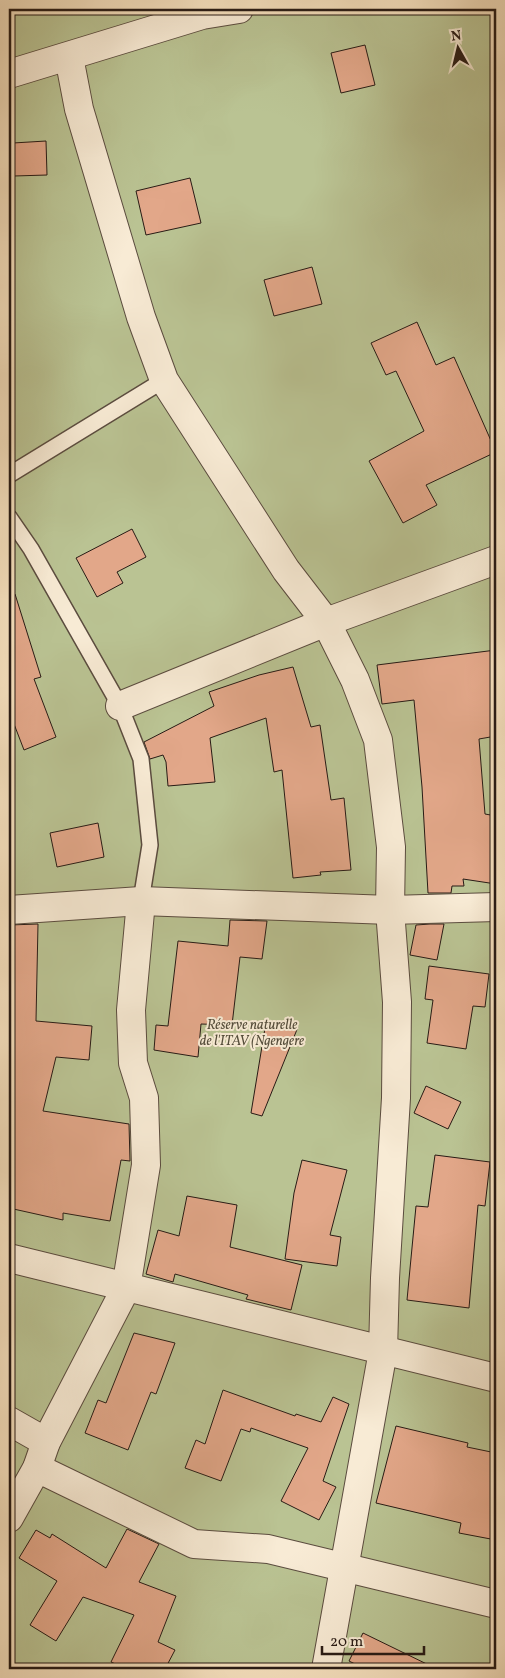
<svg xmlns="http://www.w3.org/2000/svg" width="505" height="1678" font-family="Vollkorn,serif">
	<rect width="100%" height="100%" fill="#f5e0be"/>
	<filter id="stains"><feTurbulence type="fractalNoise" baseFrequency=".004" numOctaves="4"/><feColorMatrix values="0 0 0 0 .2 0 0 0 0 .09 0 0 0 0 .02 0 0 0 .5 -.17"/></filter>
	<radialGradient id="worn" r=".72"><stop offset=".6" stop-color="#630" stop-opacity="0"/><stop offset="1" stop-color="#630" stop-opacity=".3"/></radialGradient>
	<rect fill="#bac393" stroke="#716f54" x="9" y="9" width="487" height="1660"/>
	<g fill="#e2a789" stroke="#281b15">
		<polygon points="365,45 375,85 341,93 331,53"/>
		<polygon points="46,141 47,175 14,176 13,143"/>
		<polygon points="190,178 201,223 146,235 136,191"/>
		<polygon points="312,267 322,304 274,316 264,280"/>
		<polygon points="417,322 436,365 454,357 496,452 426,485 437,505 403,523 369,461 424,431 396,371 386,375 371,343"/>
		<polygon points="132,529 146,557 117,572 123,583 97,597 76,558"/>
		<polygon points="15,594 41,677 34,679 56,737 24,750 9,711 9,595"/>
		<polygon points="496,650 496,736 479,739 485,814 496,816 496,884 463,879 464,886 452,886 451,893 428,893 422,787 414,700 382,704 377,665"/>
		<polygon points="293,667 311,727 320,725 331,800 344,798 351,870 320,872 321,875 293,878 282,770 274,772 266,718 210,738 215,782 168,786 166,762 163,755 150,759 144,742 214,706 209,692 259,675"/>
		<polygon points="98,823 104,857 57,867 50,833"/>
		<polygon points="230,920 267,921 262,959 240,957 232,1025 201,1024 198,1057 154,1050 156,1025 168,1026 178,941 228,946"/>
		<polygon points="38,924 36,1021 92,1026 89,1060 56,1057 43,1111 129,1124 130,1161 121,1160 110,1221 63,1213 63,1220 9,1208 9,925"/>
		<polygon points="430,924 444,924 437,960 410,955 416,925"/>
		<polygon points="429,966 489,974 485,1007 473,1006 466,1049 427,1043 433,1000 425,999"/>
		<polygon points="266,1022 298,1027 262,1116 251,1113"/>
		<polygon points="426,1086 461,1102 448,1129 414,1113"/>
		<polygon points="435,1155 490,1162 485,1206 478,1205 469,1308 407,1300 416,1206 428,1207"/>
		<polygon points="302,1160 347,1170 330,1235 341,1237 337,1266 285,1259 294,1193"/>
		<polygon points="187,1196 237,1205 230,1247 302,1265 291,1310 246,1299 248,1295 175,1274 173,1282 146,1274 158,1230 179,1236"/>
		<polygon points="134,1333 175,1343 156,1394 151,1392 128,1450 85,1433 98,1400 106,1403"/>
		<polygon points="223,1390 295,1416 296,1414 321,1422 333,1397 349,1404 323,1481 336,1487 319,1520 281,1501 308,1448 251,1428 250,1432 241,1429 221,1481 185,1468 196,1440 205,1444"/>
		<polygon points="396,1426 468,1443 467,1447 496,1453 496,1540 459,1533 461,1523 376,1503"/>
		<polygon points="127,1529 159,1544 139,1582 176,1596 158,1642 175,1650 165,1669 127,1669 111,1662 134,1615 83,1597 56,1641 30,1625 57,1581 19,1558 36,1530 50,1538 52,1534 106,1568"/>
		<polygon points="363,1633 437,1669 365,1669 349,1661"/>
	</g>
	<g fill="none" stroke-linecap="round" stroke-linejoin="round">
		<g stroke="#5b4c3f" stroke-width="18">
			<g id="service">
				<polyline points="9,475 164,380"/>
				<polyline points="9,517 31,549 120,706 141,759 150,845 141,901"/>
			</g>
		</g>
		<g stroke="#5b4c3f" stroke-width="30">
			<g id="minor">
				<polyline points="69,57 79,109 141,317 164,380 286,570 326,622 355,680 378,740 391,847 390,910 397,1002 396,1098 385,1278 383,1351 326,1669"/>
				<polyline points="120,706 326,622 496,560"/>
				<polyline points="9,910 141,901 390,910 496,907"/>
				<polyline points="9,1258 496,1378"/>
				<polyline points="9,1421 46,1442"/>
				<polyline points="37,1468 194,1544 268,1549 496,1604"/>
				<polyline points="9,1518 37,1468 46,1442 126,1288 146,1165 144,1098 133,1063 131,1010 141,901"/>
			</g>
		</g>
		<g stroke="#5b4c3f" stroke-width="30">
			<polyline id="tertiary" points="9,74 202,15 239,9"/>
		</g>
		<use href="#service" stroke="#f8ebd5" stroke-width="15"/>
		<use href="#minor" stroke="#f8ebd5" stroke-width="28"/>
		<use href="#tertiary" stroke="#f8ebd5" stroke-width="28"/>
	</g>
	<g text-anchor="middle" stroke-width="4" stroke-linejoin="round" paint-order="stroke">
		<g font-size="14" font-style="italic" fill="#544d3b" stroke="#f8ebd5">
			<text x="252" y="1029">Réserve naturelle<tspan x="252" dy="16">de l'ITAV (Ngengere</tspan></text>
		</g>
	</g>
	<rect width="505" height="1678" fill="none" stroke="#f5e0be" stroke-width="30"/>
	<rect x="10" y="10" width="485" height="1658" fill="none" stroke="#281b15" stroke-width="2.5"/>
	<rect x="15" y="15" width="475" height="1648" fill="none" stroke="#281b15"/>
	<g transform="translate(458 48) rotate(352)" stroke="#f8ebd5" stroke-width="4" paint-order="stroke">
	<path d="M0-4L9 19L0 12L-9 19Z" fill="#281b15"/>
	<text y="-8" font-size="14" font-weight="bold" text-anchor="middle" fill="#281b15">N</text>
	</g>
	<path d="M322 1646v8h102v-8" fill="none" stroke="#281b15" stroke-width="2.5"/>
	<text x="330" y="1646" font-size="15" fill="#281b15" stroke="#f8ebd5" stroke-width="4" paint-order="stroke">20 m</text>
	<rect width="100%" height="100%" filter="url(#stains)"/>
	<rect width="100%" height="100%" fill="url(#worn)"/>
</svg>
